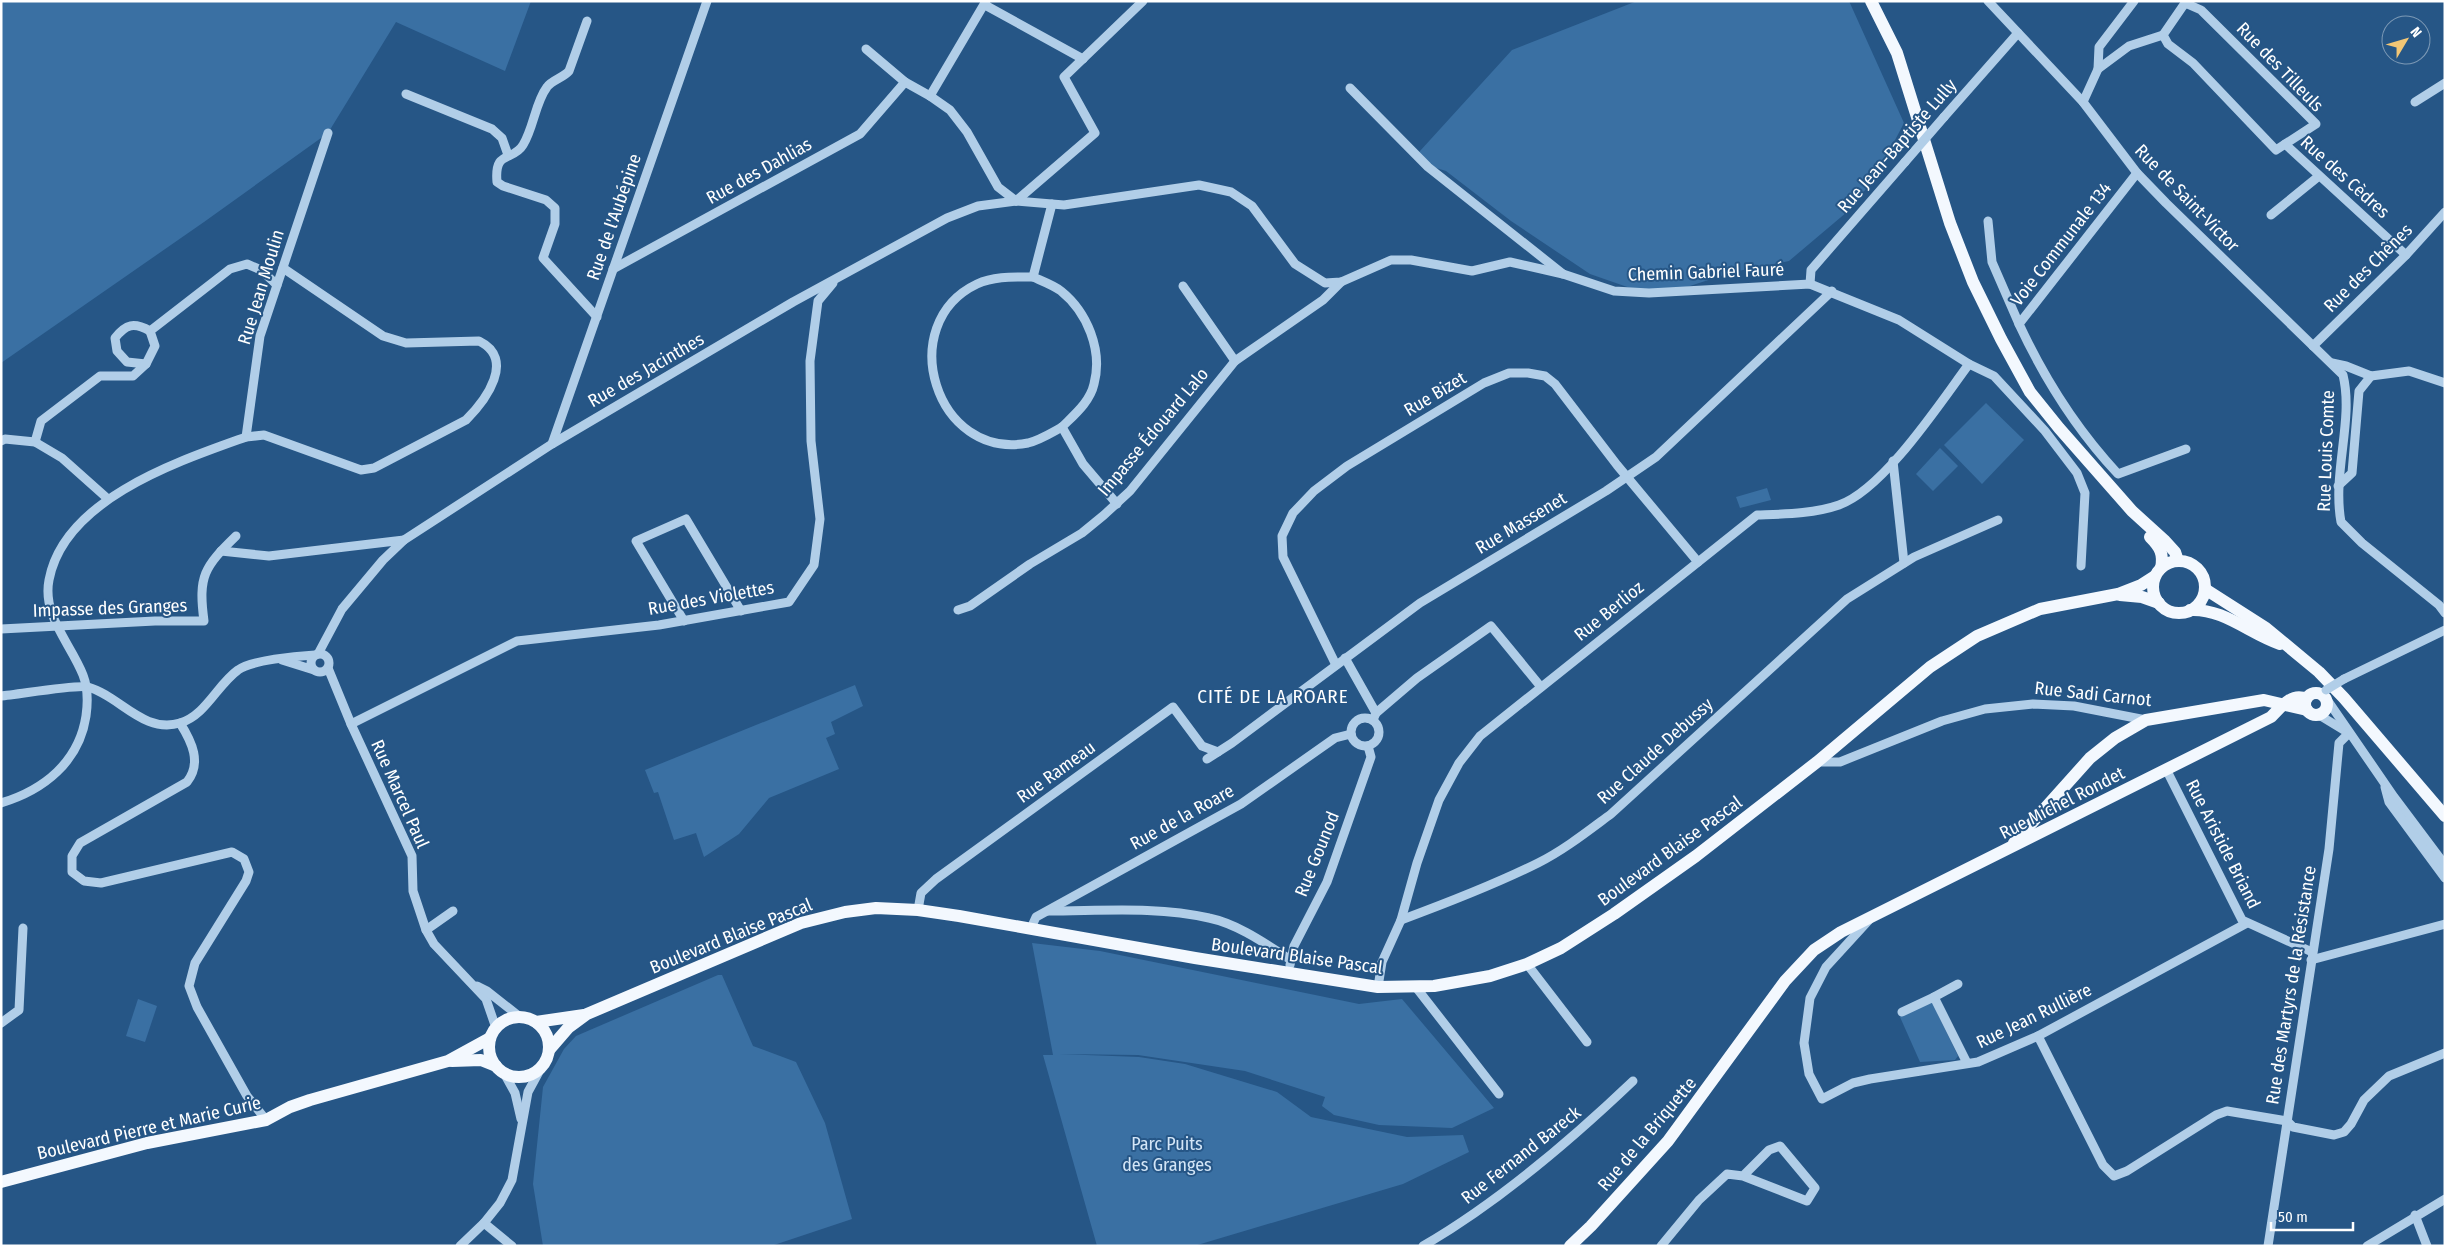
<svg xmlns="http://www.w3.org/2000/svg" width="2446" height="1247" font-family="'Fira Sans Condensed',sans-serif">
	<rect width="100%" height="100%" fill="#265686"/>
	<g fill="#3a70a3">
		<polygon points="1,1 531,1 505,71 396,22 328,133 204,222 1,363"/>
		<polygon points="1637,1 1849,1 1904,123 1875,178 1847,212 1789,261 1733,272 1656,297 1590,274 1511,221 1446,171 1417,162 1420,151 1512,50"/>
		<polygon points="1986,403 2024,440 1982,484 1944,445"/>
		<polygon points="1940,448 1958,466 1933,491 1916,474"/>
		<polygon points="1767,488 1771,500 1740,508 1736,497"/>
		<polygon points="855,685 863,706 831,722 835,734 826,738 839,769 769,798 739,834 704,857 696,833 674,840 658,792 654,793 645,770"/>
		<polygon points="1032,943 1100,951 1359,1004 1402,999 1494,1108 1452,1128 1379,1125 1334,1115 1322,1106 1325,1097 1245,1071 1138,1055 1059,1054 1139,1057 1185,1064 1277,1092 1311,1117 1407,1137 1463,1135 1469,1152 1403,1184 1194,1246 1097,1246 1043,1055 1053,1055"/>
		<polygon points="718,975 722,975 753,1046 796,1062 825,1123 852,1219 771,1246 543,1246 533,1184 543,1087 564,1049 576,1036"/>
		<polygon points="138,999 157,1006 145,1042 126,1036"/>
		<polygon points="1934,1002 1938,1015 1958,1056 1955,1060 1920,1062 1900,1017 1902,1012"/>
	</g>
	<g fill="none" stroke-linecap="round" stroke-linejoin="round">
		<g stroke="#b1cee8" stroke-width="9">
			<polyline points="986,1 930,96 950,110 967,132 998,187 1016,201"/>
			<path d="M1988 1 2083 102 2137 173 2166 203 2343 375C2354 420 2332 473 2341 522L2362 543 2439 605 2445 613"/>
			<polygon points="2185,3 2201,10 2316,124 2276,150 2193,63 2168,44 2163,35"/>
			<polyline points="985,5 1083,59"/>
			<path d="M587 21 569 71C563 78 552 80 547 87 535 103 534 127 523 145 513 162 494 149 497 182L503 186 546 200 555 208V224L543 258 597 317"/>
			<polyline points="866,49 905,82 930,96"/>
			<polyline points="2098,69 2099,47 2134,1"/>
			<polyline points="1350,88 1428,167 1563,274 1614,291 1649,293 1810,284 1899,320 1969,364 1994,376 2045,431 2077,473 2085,493 2081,566"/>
			<polyline points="406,94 492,129 502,138 508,155"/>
			<polyline points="2083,102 2098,69 2129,46 2163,35"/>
			<polyline points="2415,102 2445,83"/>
			<polyline points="1944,117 2018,33"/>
			<polyline points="2285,144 2406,255"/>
			<path d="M2137 173 2019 324C2045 380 2076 429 2118 474L2186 449"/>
			<polyline points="1016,201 1095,133 1064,77 1143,1"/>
			<path d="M1052 204 1033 277C1014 277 994 276 977 284 893 324 936 461 1028 443 1040 440 1051 433 1062 427"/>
			<polyline points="2271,215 2319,176"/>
			<polyline points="1988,221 1992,262 2019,324"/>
			<polyline points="613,269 860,134 905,82"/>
			<path d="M1033 277C1042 281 1053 285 1061 291 1087 312 1103 350 1094 384 1090 402 1074 415 1062 427L1083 464 1117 504"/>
			<polyline points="1810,284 1811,270 1905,162"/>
			<polyline points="1183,286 1235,361"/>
			<polyline points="2313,346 2406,255 2445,212"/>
			<polyline points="2332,363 2346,366 2371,376 2409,371 2445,383"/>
			<path d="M146 364 127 362 117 351 115 338C126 324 134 322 150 331"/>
			<path d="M246 437 264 435 361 470 374 468 466 420C486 400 516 359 479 341L406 343 383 336 283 268"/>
			<polyline points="1,441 5,439 35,442 62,458 108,499"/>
			<polyline points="35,442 41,421 100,376 133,376 146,364 155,346 150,331 230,269 247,264 261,270 277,285"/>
			<polyline points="552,444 707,1"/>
			<polyline points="1893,461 1904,563"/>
			<polyline points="2338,486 2352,473 2359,391 2371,376"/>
			<polyline points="221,551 269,556 404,540"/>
			<polyline points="958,610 970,606 1030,564 1082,533 1104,515 1130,491 1235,361 1323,300 1341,282"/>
			<polyline points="684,621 636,541 686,519 741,611"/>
			<path d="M1 629 155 621H204C198 576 204 567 236 536"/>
			<circle cx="320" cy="663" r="9"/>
			<polyline points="318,654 342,609 383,560 404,540 552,444 793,302 947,218 978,206 1016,201 1064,205 1199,185 1231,192 1252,206 1295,264 1325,283 1341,282 1391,260 1411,260 1472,271 1510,262 1563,274"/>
			<polyline points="1345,658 1376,713"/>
			<polyline points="282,660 314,670"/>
			<polyline points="1336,665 1283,557 1282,536 1293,513 1314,491 1347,466 1484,383 1509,373 1528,373 1545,376 1555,384 1617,465 1698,562"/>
			<polyline points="328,668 351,724 412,856 413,891 426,930 434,944 486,999 496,1028"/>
			<polyline points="2344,679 2445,630"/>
			<path d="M1 696C16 695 77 684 88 687 120 696 143 734 180 723 206 715 217 685 238 670 251 660 297 656 315 655"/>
			<polyline points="2328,701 2394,797 2445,865"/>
			<polyline points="2319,715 2347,732"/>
			<circle cx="1365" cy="732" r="14"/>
			<polyline points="1373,720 1376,713 1417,678 1491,626 1541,687"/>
			<path d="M180 723C192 742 202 763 187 782L80 843 72 856V872L84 881 101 883 232 852 244 859 249 872 246 881 195 963 189 986 197 1007 247 1096 266 1120"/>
			<polyline points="351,724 517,641 659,625 789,602 814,565 820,519 811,441 810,361 818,301 833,283"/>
			<polyline points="1207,759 1232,743 1420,603 1606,491 1656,457 1832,291"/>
			<polyline points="1817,762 1840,762 1942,721 1985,709 2033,704 2074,706 2146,720"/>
			<polyline points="2166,769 2242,920 2312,952"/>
			<polyline points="2385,787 2389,802 2445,878"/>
			<path d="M1 803C44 790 79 762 86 716 88 702 88 688 83 675 71 644 42 616 49 580 64 499 179 461 246 437L260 336 328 133"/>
			<polyline points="918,910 921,893 936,879 1173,707 1202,746 1218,752"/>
			<path d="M1048 911C1101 911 1157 906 1209 918 1238 924 1266 944 1291 960"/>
			<path d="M1401 920C1447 903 1494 885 1538 863 1564 850 1588 831 1611 814L1847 599 1914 557 1998 520"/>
			<polyline points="1869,920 1826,967 1810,998 1804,1043 1809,1074 1822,1099 1853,1083 1870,1079 1978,1062 2038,1036 2247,923"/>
			<polyline points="1031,928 1036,917 1241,804 1335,738 1351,734"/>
			<polyline points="426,930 453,911"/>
			<polyline points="2311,960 2445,924"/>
			<polyline points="1527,964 1587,1042"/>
			<polyline points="1290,965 1294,946 1327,882 1371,757 1368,746"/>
			<polyline points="477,986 487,991 520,1017"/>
			<polyline points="1415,986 1499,1094"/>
			<path d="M1378 987 1382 962 1401 920 1417 863 1439 800 1459 763 1480 736 1757 515C1784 514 1813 514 1839 505 1884 489 1940 403 1969 364"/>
			<polyline points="1934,997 1958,984"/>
			<polyline points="1902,1012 1934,997 1967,1063"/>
			<polyline points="1,1023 19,1010 23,928"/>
			<polyline points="2038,1036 2103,1165 2114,1176 2127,1171 2216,1115 2227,1111 2287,1121 2293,1127 2334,1135 2344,1132 2351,1124 2364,1100 2389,1076 2445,1053"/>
			<polyline points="504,1073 515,1093 521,1119"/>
			<polyline points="2415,1215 2427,1246"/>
			<polyline points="484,1223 512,1246"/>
			<polyline points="460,1246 484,1223 500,1203 512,1180 528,1092 541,1068"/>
			<path d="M1423 1246C1499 1202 1569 1142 1633 1081"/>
			<polyline points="1661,1246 1699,1200 1727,1174 1743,1176 1807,1201 1815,1188 1780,1146 1769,1150 1743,1176"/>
			<polyline points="2268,1246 2329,849 2339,743 2349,733"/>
			<polyline points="2367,1246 2445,1199"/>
		</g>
		<g stroke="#f3f8fe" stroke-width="12">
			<polyline points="1871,1 1897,53 1950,223 1973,282 2001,339 2030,392 2059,428 2132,511 2165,541 2175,552 2178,561"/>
			<path d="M2150 537C2160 547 2164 554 2161 568"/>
			<circle cx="2179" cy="587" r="26"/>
			<polyline points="2205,589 2266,628 2319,672 2344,698 2445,816"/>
			<polyline points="2120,595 2142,597 2159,603"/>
			<path d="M2190 610C2223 608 2250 634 2280 644"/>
			<circle cx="2316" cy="704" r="11"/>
			<polyline points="2014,843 2090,758 2115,738 2146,720 2264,700 2307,710"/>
			<circle cx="519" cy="1047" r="30"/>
			<polyline points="536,1022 584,1015"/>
			<polyline points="549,1050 568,1028 587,1014 801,923 845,912 876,908 918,910 959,916 1195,958 1378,987 1434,986 1490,976 1527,964 1561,948 1614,914 1696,856 1817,762 1930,667 1977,636 2040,609 2118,594 2141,585 2155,576"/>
			<polyline points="452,1061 481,1060 496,1066"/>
			<polyline points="1,1182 147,1143 266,1120 290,1107 310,1100 448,1061 490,1038"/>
			<path d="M1570 1246 1591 1226 1668 1141 1785 981 1814 950 1841 932 2271 717C2280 708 2292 692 2306 699"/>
		</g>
		<g stroke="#b1cee8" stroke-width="9">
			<polyline points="1905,162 1944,117"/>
			<polyline points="2326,690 2344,679"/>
		</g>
	</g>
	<g text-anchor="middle" stroke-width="4" stroke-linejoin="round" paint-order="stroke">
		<g font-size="18" fill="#fff" stroke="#265686">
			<text transform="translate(2280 67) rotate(46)" y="6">Rue des Tilleuls</text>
			<text transform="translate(1897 146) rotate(-49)" y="6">Rue Jean-Baptiste Lully</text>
			<text transform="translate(759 171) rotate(-29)" y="6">Rue des Dahlias</text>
			<text transform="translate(2345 177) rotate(42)" y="6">Rue des Cèdres</text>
			<text transform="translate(2187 198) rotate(46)" y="6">Rue de Saint-Victor</text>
			<text transform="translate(614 217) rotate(-71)" y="6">Rue de l'Aubépine</text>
			<text transform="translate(2061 244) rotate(-52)" y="6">Voie Communale 134</text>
			<text transform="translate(2368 268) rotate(-45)" y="6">Rue des Chênes</text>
			<text transform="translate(1706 272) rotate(-2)" y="6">Chemin Gabriel Fauré</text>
			<text transform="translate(261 287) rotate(-73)" y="6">Rue Jean Moulin</text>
			<text transform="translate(646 370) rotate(-30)" y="6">Rue des Jacinthes</text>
			<text transform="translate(1435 394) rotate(-31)" y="6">Rue Bizet</text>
			<text transform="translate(1153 432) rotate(-50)" y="6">Impasse Édouard Lalo</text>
			<text transform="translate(2326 451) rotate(-88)" y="6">Rue Louis Comte</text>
			<text transform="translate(1521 523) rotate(-31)" y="6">Rue Massenet</text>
			<text transform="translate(711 598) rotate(-10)" y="6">Rue des Violettes</text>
			<text transform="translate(110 608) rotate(-2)" y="6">Impasse des Granges</text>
			<text transform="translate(1609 611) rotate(-39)" y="6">Rue Berlioz</text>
			<text transform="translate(2093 694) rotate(6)" y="6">Rue Sadi Carnot</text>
			<text transform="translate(1655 751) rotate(-42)" y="6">Rue Claude Debussy</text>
			<text transform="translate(1056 772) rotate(-36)" y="6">Rue Rameau</text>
			<text transform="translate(400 794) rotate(66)" y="6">Rue Marcel Paul</text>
			<text transform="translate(2062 803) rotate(-27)" y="6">Rue Michel Rondet</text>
			<text transform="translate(1182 817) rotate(-29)" y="6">Rue de la Roare</text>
			<text transform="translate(2223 844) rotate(63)" y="6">Rue Aristide Briand</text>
			<text transform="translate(1670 851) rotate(-36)" y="6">Boulevard Blaise Pascal</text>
			<text transform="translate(1317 854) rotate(-68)" y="6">Rue Gounod</text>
			<text transform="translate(731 936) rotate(-22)" y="6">Boulevard Blaise Pascal</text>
			<text transform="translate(1297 956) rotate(8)" y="6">Boulevard Blaise Pascal</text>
			<text transform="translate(2291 985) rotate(-81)" y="6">Rue des Martyrs de la Résistance</text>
			<text transform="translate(2034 1016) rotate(-26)" y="6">Rue Jean Rullière</text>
			<text transform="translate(149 1128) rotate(-13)" y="6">Boulevard Pierre et Marie Curie</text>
			<text transform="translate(1647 1134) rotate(-50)" y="6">Rue de la Briquette</text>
			<text transform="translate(1521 1155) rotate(-38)" y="6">Rue Fernand Bareck</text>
		</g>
		<g font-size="18" fill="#d4e6f7" stroke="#265686">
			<text x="1167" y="1150">Parc Puits<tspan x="1167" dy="21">des Granges</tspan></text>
		</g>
		<g font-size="19" letter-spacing="1" fill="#fff" stroke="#265686">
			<text x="1273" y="703">CITÉ DE LA ROARE</text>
		</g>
	</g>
	<rect width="2446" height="1247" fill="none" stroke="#ffffff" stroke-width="5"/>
	<g transform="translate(2406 40) rotate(52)"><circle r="24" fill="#265686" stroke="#7d9ab6"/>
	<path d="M0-4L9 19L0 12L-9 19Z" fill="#f2c675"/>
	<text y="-8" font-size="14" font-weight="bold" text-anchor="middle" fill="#ffffff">N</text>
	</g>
	<path d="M2271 1222v8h82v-8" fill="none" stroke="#ffffff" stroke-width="2.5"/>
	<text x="2278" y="1222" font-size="15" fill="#ffffff" stroke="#265686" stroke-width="4" paint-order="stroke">50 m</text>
</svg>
